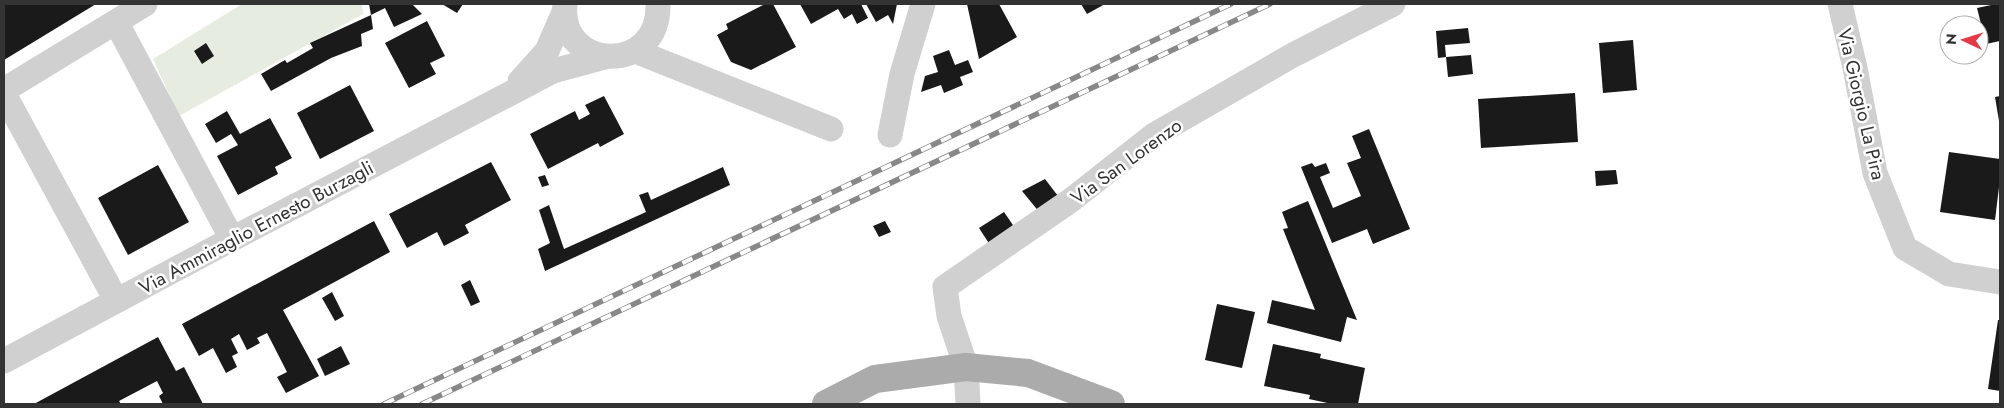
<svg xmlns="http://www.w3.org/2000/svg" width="2004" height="408" font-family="Jost,sans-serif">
	<rect width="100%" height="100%" fill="#fff"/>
	<polygon fill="#e6ecdf" points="242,4 362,4 363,14 179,116 153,59"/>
	<g fill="#1a1a1a">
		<polygon points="4,4 96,4 4,60"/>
		<polygon points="369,4 412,4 422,14 394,27 385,8 371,15"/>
		<polygon points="442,4 463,4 457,13"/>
		<polygon points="765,4 773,4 796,47 751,70 731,62 717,35 728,29 726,24"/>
		<polygon points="800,4 861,4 868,18 857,24 852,14 844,19 838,9 811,24"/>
		<polygon points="866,4 897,4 893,24 888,15 876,22"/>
		<polygon points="967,4 999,4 1017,37 979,59"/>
		<polygon points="1081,4 1105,4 1087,14"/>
		<polygon points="1996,4 2000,4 2000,41 1986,44 1977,8"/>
		<polygon points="371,15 373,29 361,34 362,46 331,58 271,91 261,74 285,60 287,63 313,48 310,43"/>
		<polygon points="427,21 445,56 430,63 436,74 409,88 385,43"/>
		<polygon points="1468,28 1470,43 1445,45 1446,57 1471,55 1473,74 1448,77 1446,57 1438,58 1436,31"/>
		<polygon points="1633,40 1637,90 1603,93 1599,43"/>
		<polygon points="206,43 214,56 202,64 194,51"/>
		<polygon points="949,50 955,65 968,60 973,72 960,77 963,85 944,93 941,85 921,92 925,76 938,72 933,56"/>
		<polygon points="350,85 374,131 320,159 297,113"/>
		<polygon points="1575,93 1578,142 1481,148 1478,99"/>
		<polygon points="604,96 624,134 600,147 598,143 548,169 530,134 575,111 579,120 590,114 585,105"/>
		<polygon points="2000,96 2000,121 1999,121 1995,97"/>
		<polygon points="227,111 240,134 270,118 292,158 275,167 278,174 238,195 217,156 238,145 231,134 216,143 205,124"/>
		<polygon points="1369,129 1410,229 1373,244 1367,229 1332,243 1301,167 1312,163 1315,167 1326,163 1330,173 1320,177 1333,208 1361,196 1347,163 1361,158 1352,136"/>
		<polygon points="1949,152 2000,159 2000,179 1995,220 1940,212"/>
		<polygon points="491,162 511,200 465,225 469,233 444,246 437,232 407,248 389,214"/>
		<polygon points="158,165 189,222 128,255 98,198"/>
		<polygon points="723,167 730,185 545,271 538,249 550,243 539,210 549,205 564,249 646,212 639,195 648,192 651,200"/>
		<polygon points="1616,170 1618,184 1596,186 1595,171"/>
		<polygon points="545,175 549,185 542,187 538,177"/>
		<polygon points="1045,179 1058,196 1040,213 1022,191"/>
		<polygon points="1308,201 1357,320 1347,317 1341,342 1267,323 1272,300 1315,310 1283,229 1288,228 1282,212"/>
		<polygon points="1004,212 1015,228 990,245 979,228"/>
		<polygon points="374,221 390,252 283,310 319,376 286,393 277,377 287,372 267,333 257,338 260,343 247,350 239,334 231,339 238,353 232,356 237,367 226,373 213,348 199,356 182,324"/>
		<polygon points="885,221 891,232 879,237 873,226"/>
		<polygon points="470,280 480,302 471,306 461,285"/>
		<polygon points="332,292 344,316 335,321 322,298"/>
		<polygon points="1217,304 1255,312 1242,368 1205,360"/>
		<polygon points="1998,320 2000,320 2000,391 1988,389"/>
		<polygon points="158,337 176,371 184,367 203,404 163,404 159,396 163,393 157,381 119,401 121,404 95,404 94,403 91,404 34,404"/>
		<polygon points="1273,344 1321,354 1320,358 1365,368 1358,404 1332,404 1309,399 1310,395 1264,386"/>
		<polygon points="341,346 350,364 325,376 317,359"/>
	</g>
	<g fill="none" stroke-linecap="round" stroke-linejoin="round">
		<g stroke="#d0d0d0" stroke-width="25">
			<path d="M565 4C558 71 660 76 658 4"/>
			<polyline points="1840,4 1855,68 1875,173 1905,248 1949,274 2000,282"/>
			<polyline points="116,22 232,239"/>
			<polyline points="635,51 831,129"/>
			<polyline points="520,81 547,51 564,12"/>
			<polyline points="4,90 145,4"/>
			<polyline points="4,94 116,300"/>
			<polyline points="890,135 902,74 923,4"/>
			<polyline points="4,361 232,239 553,71 605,57"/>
			<polyline points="968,404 966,367 949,316 945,287 1070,201 1154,135 1293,55 1393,4"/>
		</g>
		<polyline stroke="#ababab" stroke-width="28" points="826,404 875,379 966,367 1028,373 1111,404"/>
		<g stroke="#888" stroke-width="5.5">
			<g id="rail">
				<polyline points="384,404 1231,4"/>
				<polyline points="422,404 1270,4"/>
			</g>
		</g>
		<use href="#rail" stroke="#fff" stroke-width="4" stroke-dasharray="11" stroke-linecap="butt"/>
	</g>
	<g text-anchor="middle" stroke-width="5" stroke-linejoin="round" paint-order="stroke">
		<g font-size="19" fill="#333" stroke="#fff">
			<text transform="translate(1862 104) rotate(77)" y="7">Via Giorgio La Pira</text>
			<text transform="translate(1126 161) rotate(-36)" y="7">Via San Lorenzo</text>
			<text transform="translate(256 227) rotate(-28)" y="7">Via Ammiraglio Ernesto Burzagli</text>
		</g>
	</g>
	<rect width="2004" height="408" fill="none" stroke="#333333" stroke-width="10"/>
	<g transform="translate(1964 40) rotate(274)"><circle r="24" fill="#ffffff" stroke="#adadad"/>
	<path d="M0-4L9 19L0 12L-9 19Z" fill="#e63946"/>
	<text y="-8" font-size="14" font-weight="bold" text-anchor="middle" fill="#333333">N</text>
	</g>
</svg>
